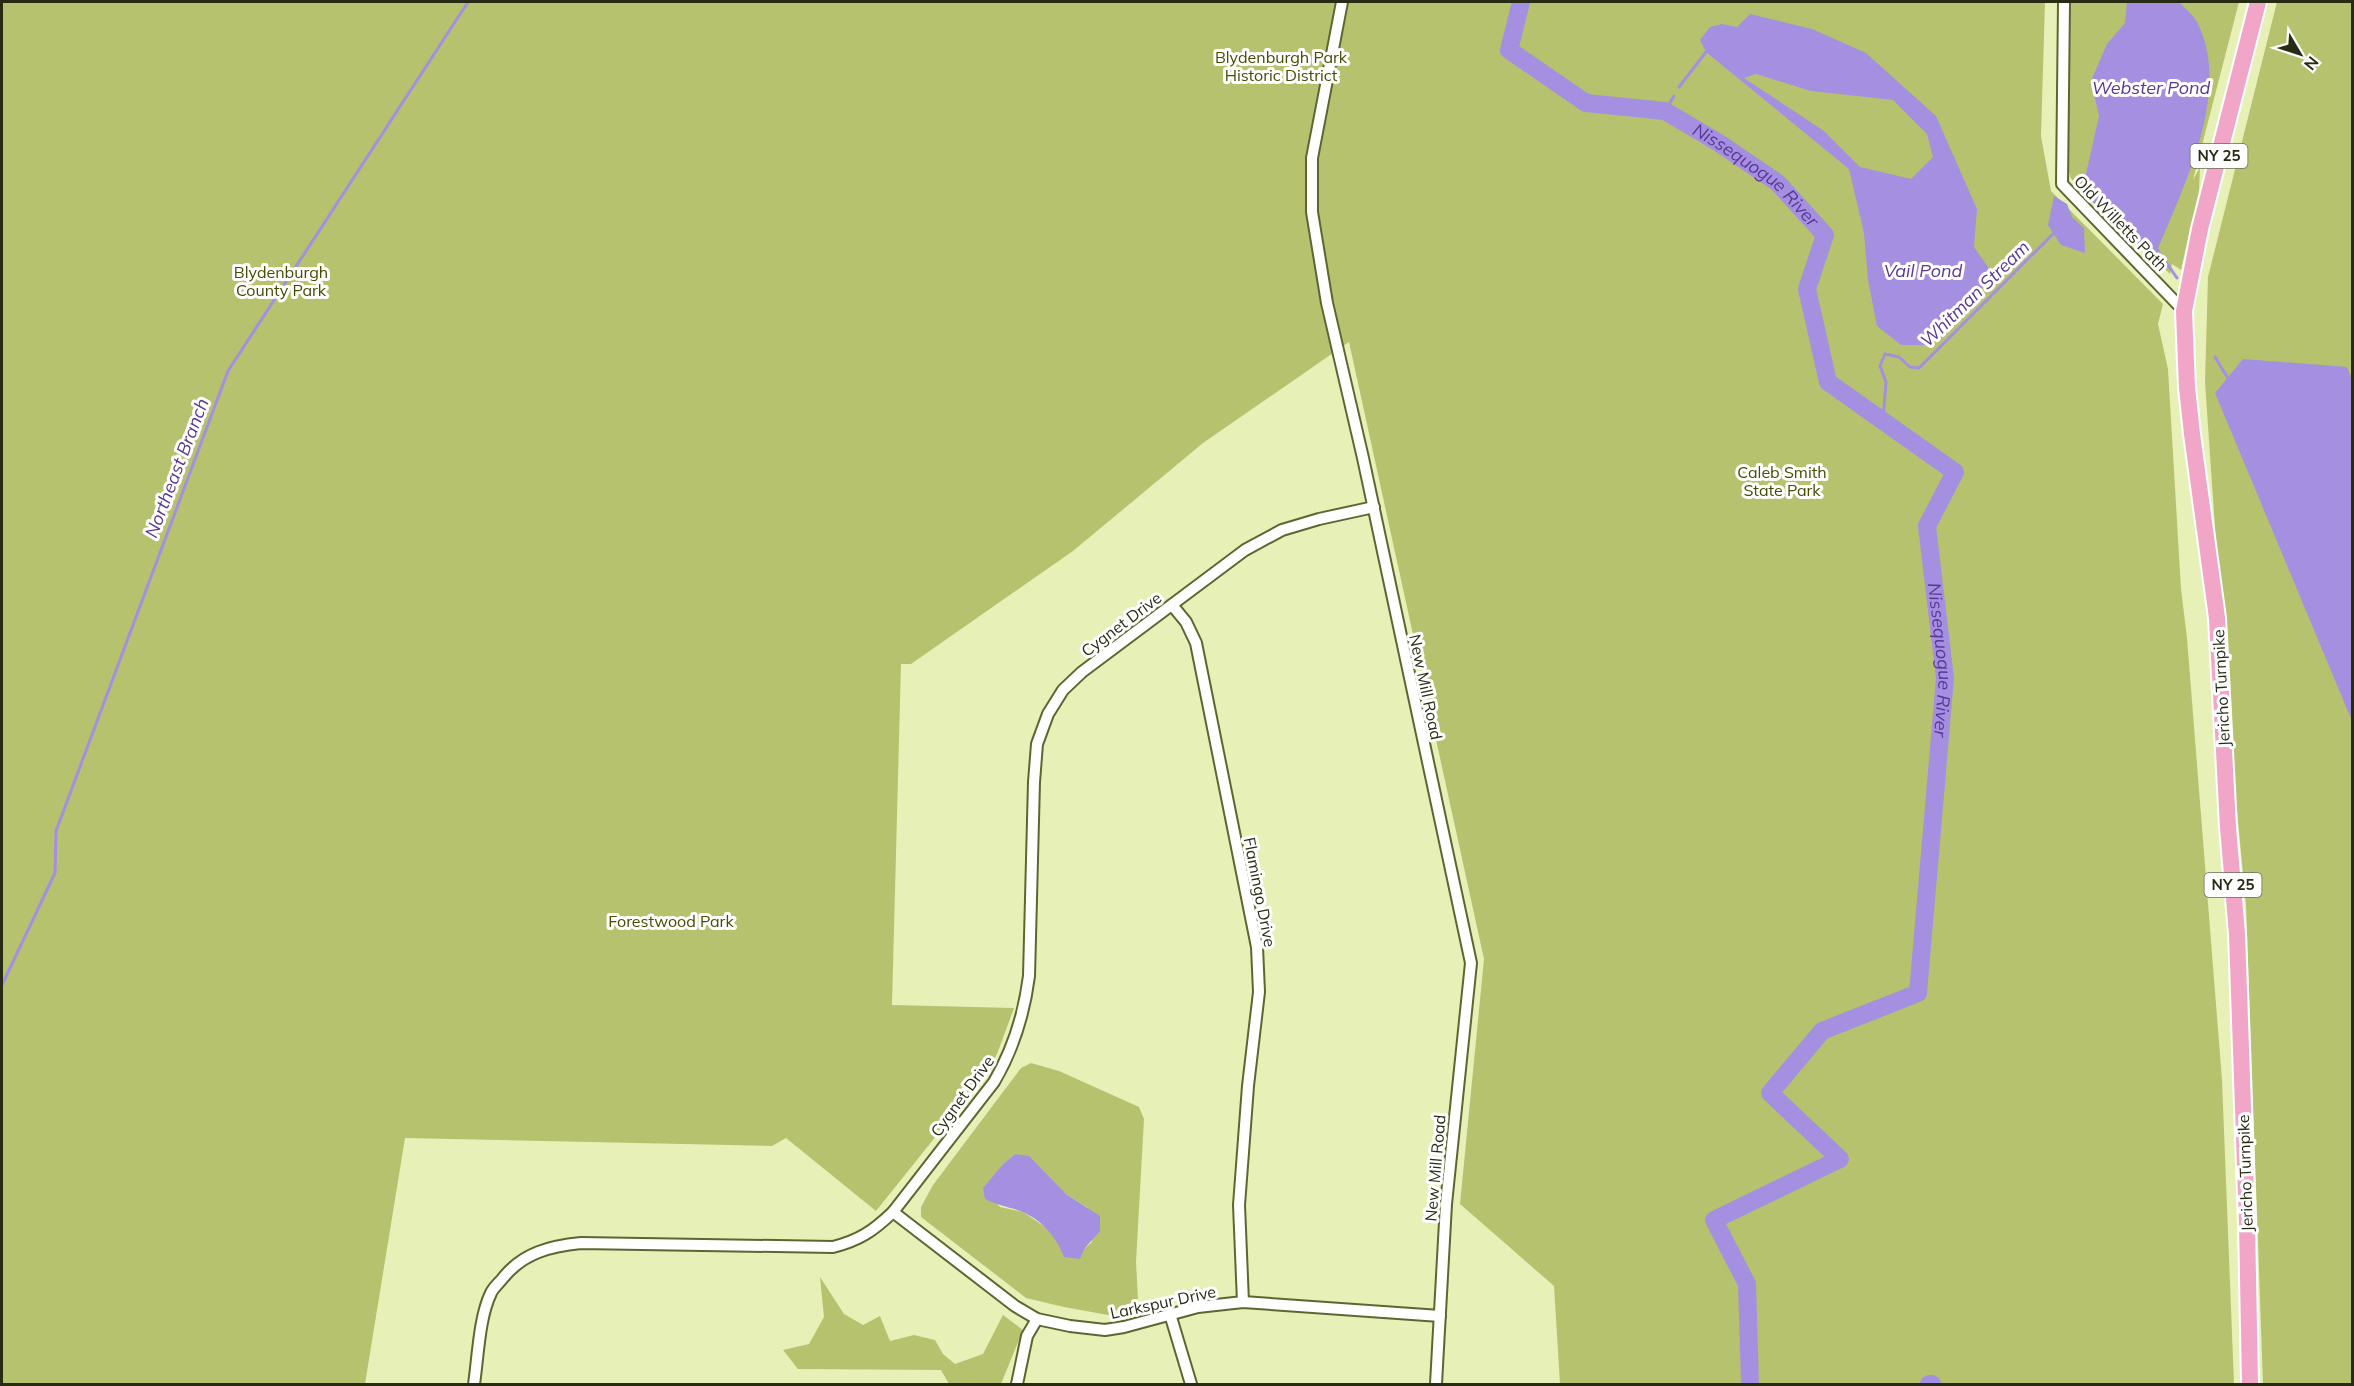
<svg xmlns="http://www.w3.org/2000/svg" width="2354" height="1386" font-family="Mulish,sans-serif">
	<rect width="100%" height="100%" fill="#e7f0b6"/>
	<g fill="#b7c26f" fill-rule="evenodd">
		<polygon points="2,2 2045,2 2041,136 2051,191 2163,304 2158,324 2168,369 2181,589 2187,638 2222,1080 2234,1384 1560,1384 1554,1286 1460,1204 1484,959 1349,342 1203,443 1073,551 911,664 901,664 892,1005 1014,1008 997,1054 985,1075 876,1211 786,1138 772,1146 405,1138 365,1384 2,1384"/>
		<polygon points="2067,2 2239,2 2193,180 2200,167 2199,191 2181,270 2172,264 2170,274 2083,189 2082,192 2070,177 2063,139"/>
		<polygon points="2277,2 2352,2 2352,1384 2263,1384 2246,905 2237,811 2234,805 2205,382 2208,277"/>
		<path d="M1031 1063 1059 1071 1139 1107 1144 1119 1136 1262 1138 1299 1108 1315 1064 1307 1026 1298 921 1217V1207L933 1185 1021 1068ZM1015 1154 1066 1194 1088 1208 1092 1242 1085 1248 1080 1258 1060 1247 1051 1231 1023 1212 1000 1207 983 1189 1003 1164Z"/>
		<polygon points="820,1277 844,1314 863,1325 880,1316 890,1341 914,1335 935,1340 943,1354 955,1364 983,1354 1003,1315 1023,1330 1001,1384 949,1384 941,1370 798,1369 783,1350 809,1344 824,1317"/>
	</g>
	<g fill="#a58fe1" fill-rule="evenodd">
		<path d="M2127 2H2179C2185 8 2193 15 2197 22 2234 93 2180 192 2154 259L2082 192 2099 116 2091 81 2107 44 2125 23Z"/>
		<path d="M1750 14 1812 29 1866 53 1936 116 1977 209 1974 247 1990 270C1980 301 1951 325 1927 345H1901L1877 326 1868 280 1864 233 1849 169 1706 52 1700 40 1710 27 1722 24 1737 27ZM1756 74 1811 91 1893 100 1927 134 1933 157 1911 179 1860 167 1824 131 1744 78Z"/>
		<polygon points="2054,196 2067,204 2072,217 2084,228 2085,253 2061,245 2048,225"/>
		<polygon points="2243,359 2347,367 2352,380 2352,721 2215,393"/>
		<path d="M1015 1154 1029 1156 1066 1194 1100 1216V1231L1085 1248 1080 1259 1064 1257C1056 1236 1041 1219 1020 1211 1006 1206 999 1206 985 1199L983 1188 1003 1164Z"/>
	</g>
	<g fill="none" stroke-linecap="round" stroke-linejoin="round">
		<g stroke="#a58fe1" stroke-width="3">
			<polyline points="1679,87 1706,52"/>
			<polyline points="1665,111 1674,96"/>
			<polyline points="2156,248 2177,278"/>
			<polyline points="2215,357 2229,380"/>
			<polyline points="1883,419 1886,382 1880,366 1885,354 1899,357 1910,367 1919,368 2055,232"/>
			<polyline points="2,985 55,873 56,831 228,371 468,2"/>
		</g>
		<g stroke="#a58fe1" stroke-width="18">
			<path id="s1" d="M1521 2 1509 50 1586 103 1665 111 1719 143 1778 183 1825 235 1807 289 1828 382 1955 472 1927 526 1945 678 1918 993 1822 1031 1770 1093 1840 1159 1714 1220 1747 1284 1750 1384"/>
			<polyline points="1929,1384 1932,1384"/>
		</g>
		<g stroke="#5f6531" stroke-width="14">
			<g id="minor">
				<polyline points="1342,2 1312,158 1312,212 1327,303 1363,458 1471,963 1446,1204 1436,1384"/>
				<polyline points="2064,2 2062,184 2184,311"/>
				<polyline points="1172,605 1186,622 1196,643 1257,947 1259,992 1248,1086 1239,1205 1243,1302"/>
				<polyline points="893,1212 1015,1306 1037,1319 1070,1326 1105,1330 1124,1327 1198,1307 1243,1302 1440,1316"/>
				<polyline points="1170,1314 1191,1384"/>
				<path d="M474 1384C478 1358 479 1317 491 1293 493 1288 499 1283 503 1278 523 1253 550 1246 581 1243L833 1247C860 1240 873 1231 893 1212L994 1082C1014 1048 1024 1015 1029 976L1034 782 1037 744 1048 714 1063 690 1082 672 1245 550 1282 530 1319 519 1374 507"/>
				<polyline points="1017,1384 1027,1336 1037,1319"/>
			</g>
		</g>
		<g stroke="#fff" stroke-width="20">
			<polyline id="primary" points="2250,1384 2247,1223 2237,934 2228,827 2217,618 2192,434 2187,388 2184,311 2200,229 2258,2"/>
		</g>
		<use href="#minor" stroke="#fff" stroke-width="10"/>
		<use href="#primary" stroke="#f2a6c7" stroke-width="16"/>
	</g>
	<g text-anchor="middle" stroke-width="6" stroke-linejoin="round" paint-order="stroke">
		<g fill="#fff" stroke="#686b5a" stroke-width="1.5">
			<rect x="2190.5" y="144" width="57" height="24" rx="4.5"/>
			<rect x="2204.5" y="873" width="57" height="24" rx="4.5"/>
		</g>
		<g font-size="15" font-weight="bold" fill="#282b14">
			<text x="2219" y="161">NY 25</text>
			<text x="2233" y="890">NY 25</text>
		</g>
		<g font-size="16" fill="#464c01" stroke="#fff">
			<text x="1281" y="63">Blydenburgh Park<tspan x="1281" dy="18">Historic District</tspan></text>
			<text x="281" y="278">Blydenburgh<tspan x="281" dy="18">County Park</tspan></text>
			<text x="1782" y="478">Caleb Smith<tspan x="1782" dy="18">State Park</tspan></text>
			<text x="671" y="927">Forestwood Park</text>
		</g>
		<g font-size="16" fill="#282b14" stroke="#fff">
			<text transform="translate(2121 223) rotate(46)" y="6">Old Willetts Path</text>
			<text transform="translate(1121 624) rotate(-37)" y="6">Cygnet Drive</text>
			<text transform="translate(1426 687) rotate(78)" y="6">New Mill Road</text>
			<text transform="translate(2221 688) rotate(-93)" y="6">Jericho Turnpike</text>
			<text transform="translate(1260 892) rotate(79)" y="6">Flamingo Drive</text>
			<text transform="translate(962 1096) rotate(-54)" y="6">Cygnet Drive</text>
			<text transform="translate(1435 1168) rotate(-85)" y="6">New Mill Road</text>
			<text transform="translate(2245 1173) rotate(-92)" y="6">Jericho Turnpike</text>
			<text transform="translate(1163 1302) rotate(-12)" y="6">Larkspur Drive</text>
		</g>
		<g font-size="18" font-style="italic" fill="#583797" stroke="#fff">
			<text x="2151" y="94">Webster Pond</text>
			<text dy="6" stroke="none"><textPath href="#s1" startOffset="334">Nissequogue River</textPath></text>
			<text x="1923" y="277">Vail Pond</text>
			<text transform="translate(1975 294) rotate(-44)" y="6">Whitman Stream</text>
			<text transform="translate(177 468) rotate(-69)" y="6">Northeast Branch</text>
			<text dy="6" stroke="none"><textPath href="#s1" startOffset="930">Nissequogue River</textPath></text>
		</g>
	</g>
	<rect width="2354" height="1386" fill="none" stroke="#282b14" stroke-width="6"/>
	<g transform="translate(2300 54) rotate(129)" stroke="#ffffff" stroke-width="4.5" paint-order="stroke">
	<path d="M0-4.5L10 22L0 15L-10 22Z" fill="#282b14"/>
	<text y="-9" font-size="16" font-weight="bold" text-anchor="middle" fill="#282b14">N</text>
	</g>
</svg>
